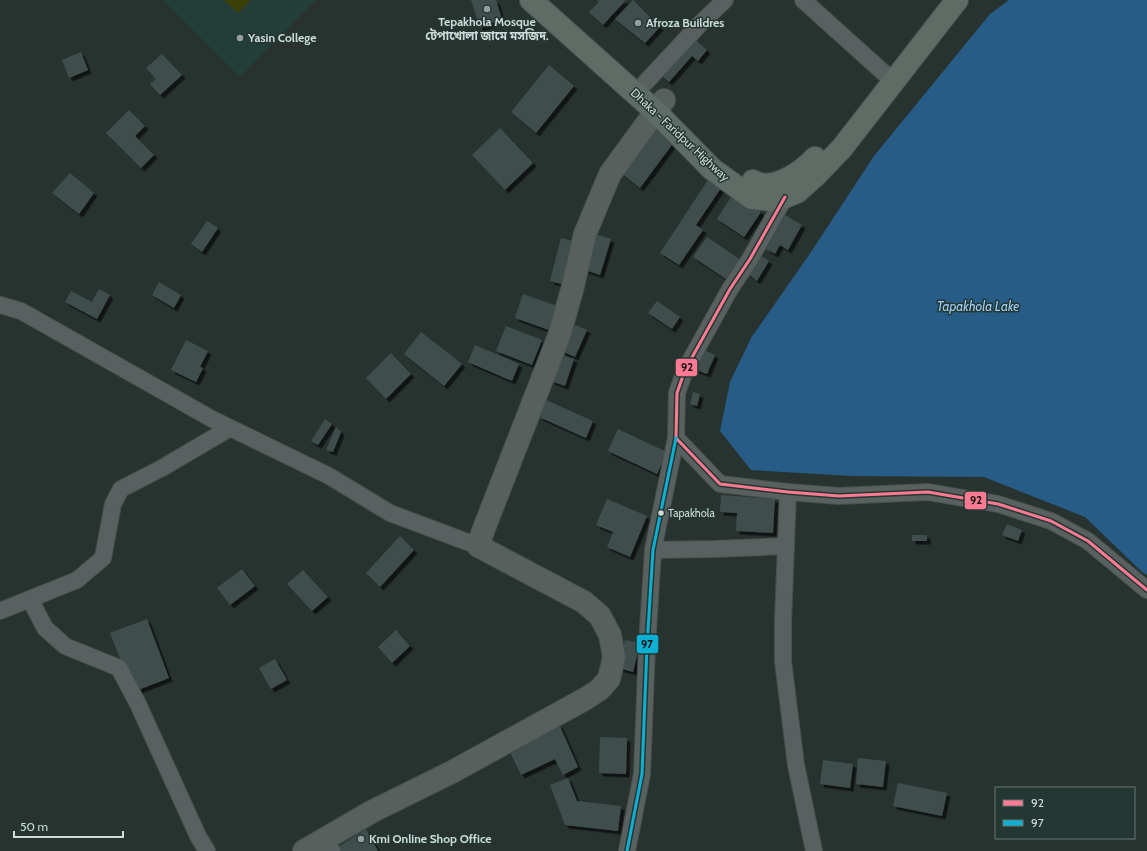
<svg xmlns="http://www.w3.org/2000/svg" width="1147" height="851" font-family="Cabin,'Noto Sans Bengali',sans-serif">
	<defs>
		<filter id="shadow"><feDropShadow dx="3.5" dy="3.5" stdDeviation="0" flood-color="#0009"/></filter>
	</defs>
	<rect width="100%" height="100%" fill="#283330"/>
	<polygon fill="#233d39" points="163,0 316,0 240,77"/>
	<polygon fill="#3a4006" points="224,0 251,0 238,13"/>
	<polygon fill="#265c86" points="1009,0 1147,0 1147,575 1142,572 1085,517 984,477 851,476 751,470 720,431 730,382 751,338 809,255 874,156 990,14"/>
	<g fill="#3f4e4e" filter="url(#shadow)">
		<polygon points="471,0 496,0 502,19 480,28"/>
		<polygon points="597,0 626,0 603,25 589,12 599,2"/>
		<polygon points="633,0 660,27 645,43 615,19"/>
		<polygon points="691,36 707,50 698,61 692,56 669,82 658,73"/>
		<polygon points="81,52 88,70 69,78 62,60"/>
		<polygon points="162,54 182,75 160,95 150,84 156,79 146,68"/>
		<polygon points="549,65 574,86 536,133 511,112"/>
		<polygon points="129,110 145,126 135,136 154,155 141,168 106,133"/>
		<polygon points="657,123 677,138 640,188 621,173"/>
		<polygon points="500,128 533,163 505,190 472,155"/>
		<polygon points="70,173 94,193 79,214 52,193"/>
		<polygon points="708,180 721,188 696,225 703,230 679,265 660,253"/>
		<polygon points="733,194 761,212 744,237 717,219"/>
		<polygon points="785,215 802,225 788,250 780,245 775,254 766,249"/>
		<polygon points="207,221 218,228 202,252 191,244"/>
		<polygon points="593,233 611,239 600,275 582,269"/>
		<polygon points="707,237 745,263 732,283 693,257"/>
		<polygon points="561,238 577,242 565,285 550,281"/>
		<polygon points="759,255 769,261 757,281 746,272"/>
		<polygon points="159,282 181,295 174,308 152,295"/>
		<polygon points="99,289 110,295 97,319 65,302 71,291 92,302"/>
		<polygon points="523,294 557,306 549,330 515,318"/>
		<polygon points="657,301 680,317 672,329 648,313"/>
		<polygon points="573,324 587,330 575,357 561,351"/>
		<polygon points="506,326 542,340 532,365 496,351"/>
		<polygon points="421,332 462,364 444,386 404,354"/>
		<polygon points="186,340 208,351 200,367 203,368 196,382 171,370"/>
		<polygon points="475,345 519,364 512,381 468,362"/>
		<polygon points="699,348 715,355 707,374 691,368"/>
		<polygon points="391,353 411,374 386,399 366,378"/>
		<polygon points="559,354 574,359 565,386 551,381"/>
		<polygon points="693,392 700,394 697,406 690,404"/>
		<polygon points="546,400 593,421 586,438 539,417"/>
		<polygon points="325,419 332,424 318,445 311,441"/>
		<polygon points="336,427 341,432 333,452 326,450"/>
		<polygon points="618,429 667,452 657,474 608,451"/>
		<polygon points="721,495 775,499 773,533 736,531 737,513 720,512"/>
		<polygon points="607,499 647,516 630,557 607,547 613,532 596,525"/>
		<polygon points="1007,524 1022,530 1018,541 1002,535"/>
		<rect x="912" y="535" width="15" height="6"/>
		<polygon points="400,536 414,550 380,587 366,573"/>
		<polygon points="242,569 255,586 230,605 217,588"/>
		<polygon points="303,570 328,597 312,611 287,584"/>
		<polygon points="147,619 169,678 133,692 110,633"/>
		<polygon points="396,630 410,646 392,663 378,647"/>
		<polygon points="625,640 640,643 633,672 618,668"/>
		<polygon points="275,659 287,680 271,689 259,668"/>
		<polygon points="559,724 578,767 563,775 555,759 521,775 508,748"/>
		<polygon points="600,737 627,738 626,774 599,773"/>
		<polygon points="858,758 886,761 883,787 856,784"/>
		<polygon points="823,760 853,764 850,788 820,784"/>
		<polygon points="568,778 577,801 621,806 618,831 565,825 550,785"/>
		<polygon points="898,783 947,793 942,816 893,806"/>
		<polygon points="366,829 378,851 336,851 335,849"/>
	</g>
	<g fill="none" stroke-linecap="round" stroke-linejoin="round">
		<g stroke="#46504e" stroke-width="18">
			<g id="street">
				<polyline points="803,0 884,73"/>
				<polyline points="645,83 701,23 725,0"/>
				<polyline points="785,197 750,259 730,289 685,370 677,393 676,438 720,484 788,492 839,496 928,492 998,504 1051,521 1088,541 1147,590"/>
				<polyline points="0,305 21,311 212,419 329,476 390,513 478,546"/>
				<polyline points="788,492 783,622 783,661 796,765 814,851"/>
				<polyline points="653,550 714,549 786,546"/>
				<polyline points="30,599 45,628 65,646 119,668 138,704 198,836 207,851"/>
				<polyline points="0,611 77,580 103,558 113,504 121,489 162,468 230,428"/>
				<polyline points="325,839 332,851"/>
				<polyline points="627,851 642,774 647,646 653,550 676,438"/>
			</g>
		</g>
		<g stroke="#46504e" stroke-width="24">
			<polyline id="secondary" points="304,851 373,811 452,772 585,699 599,690 609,679 614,657 610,635 600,616 584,602 478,546 483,531 559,336 572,290 585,234 610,174 664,100"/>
		</g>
		<g stroke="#46504e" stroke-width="24">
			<g id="highway">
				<polyline points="531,0 655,111 712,169 752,198 771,200 785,197 797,192 816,175 842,148 957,0"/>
				<path d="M753 181C772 193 802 172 815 158"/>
			</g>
		</g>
		<use href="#street" stroke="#596160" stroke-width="16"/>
		<use href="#secondary" stroke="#57605d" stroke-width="22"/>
		<use href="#highway" stroke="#5f6c65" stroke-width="22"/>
		<g stroke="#243733" stroke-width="6">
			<polyline id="bus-1" points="785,197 750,259 730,289 685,370 677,393 676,438 720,484 788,492 839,496 928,492 998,504 1051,521 1088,541 1147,590"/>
		</g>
		<g stroke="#243733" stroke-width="6">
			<polyline id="bus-2" points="627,851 642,774 647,646 653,550 676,438"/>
		</g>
		<use href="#bus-1" stroke="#fe7a93" stroke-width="3"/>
		<use href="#bus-2" stroke="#0dafd3" stroke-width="3"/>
	</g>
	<g fill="#95a09d" stroke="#243733" stroke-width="1.5">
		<circle cx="487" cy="9" r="4"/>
		<circle cx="638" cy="23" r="4"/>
		<circle cx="240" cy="38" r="4"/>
		<circle cx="361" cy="839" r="4"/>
	</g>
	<circle fill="#cfdbd8" stroke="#243733" stroke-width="1.5" cx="661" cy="513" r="3.5"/>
	<g text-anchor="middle" stroke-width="3" stroke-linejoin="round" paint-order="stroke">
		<g font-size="11" fill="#cfdbd8" stroke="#243733" text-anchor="start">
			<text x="668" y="517">Tapakhola</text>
		</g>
		<g font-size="12" font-weight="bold" fill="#cfdbd8" stroke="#243733" text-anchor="start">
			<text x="487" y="26" text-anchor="middle">Tepakhola Mosque<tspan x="487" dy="14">টেপাখোলা জামে মসজিদ.</tspan></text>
			<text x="646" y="27">Afroza Buildres</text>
			<text x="248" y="42">Yasin College</text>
			<text x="369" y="843">Kmi Online Shop Office</text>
		</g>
		<g font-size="12" fill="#cfdbd8" stroke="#243733">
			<text transform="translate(680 135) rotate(43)" y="4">Dhaka - Faridpur Highway</text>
		</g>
		<g font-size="13" font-style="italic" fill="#a1cff9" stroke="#243733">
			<text x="978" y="311">Tapakhola Lake</text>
		</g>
	</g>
	<g stroke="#243733" stroke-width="1.5">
		<rect x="675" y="358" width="23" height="19" rx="4" fill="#fe7a93"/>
		<rect x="964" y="491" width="23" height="19" rx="4" fill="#fe7a93"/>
		<rect x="636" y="634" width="23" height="20" rx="4" fill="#0dafd3"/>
	</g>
	<g font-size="11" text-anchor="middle" font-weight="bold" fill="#111">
		<text x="687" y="371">92</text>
		<text x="976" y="504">92</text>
		<text x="647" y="648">97</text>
	</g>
	<rect x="995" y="787" width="140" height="52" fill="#243733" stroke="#687975"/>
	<rect x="1003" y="800" width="20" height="6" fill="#fe7a93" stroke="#687975"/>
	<text x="1031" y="807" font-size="12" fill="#cfdbd8">92</text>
	<rect x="1003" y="820" width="20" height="6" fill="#0dafd3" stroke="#687975"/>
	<text x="1031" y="827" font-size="12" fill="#cfdbd8">97</text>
	<path d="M14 831v6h109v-6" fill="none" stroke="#cfdbd8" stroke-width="2"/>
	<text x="20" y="831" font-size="12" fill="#cfdbd8" stroke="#243733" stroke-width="3" paint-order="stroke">50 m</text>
</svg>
